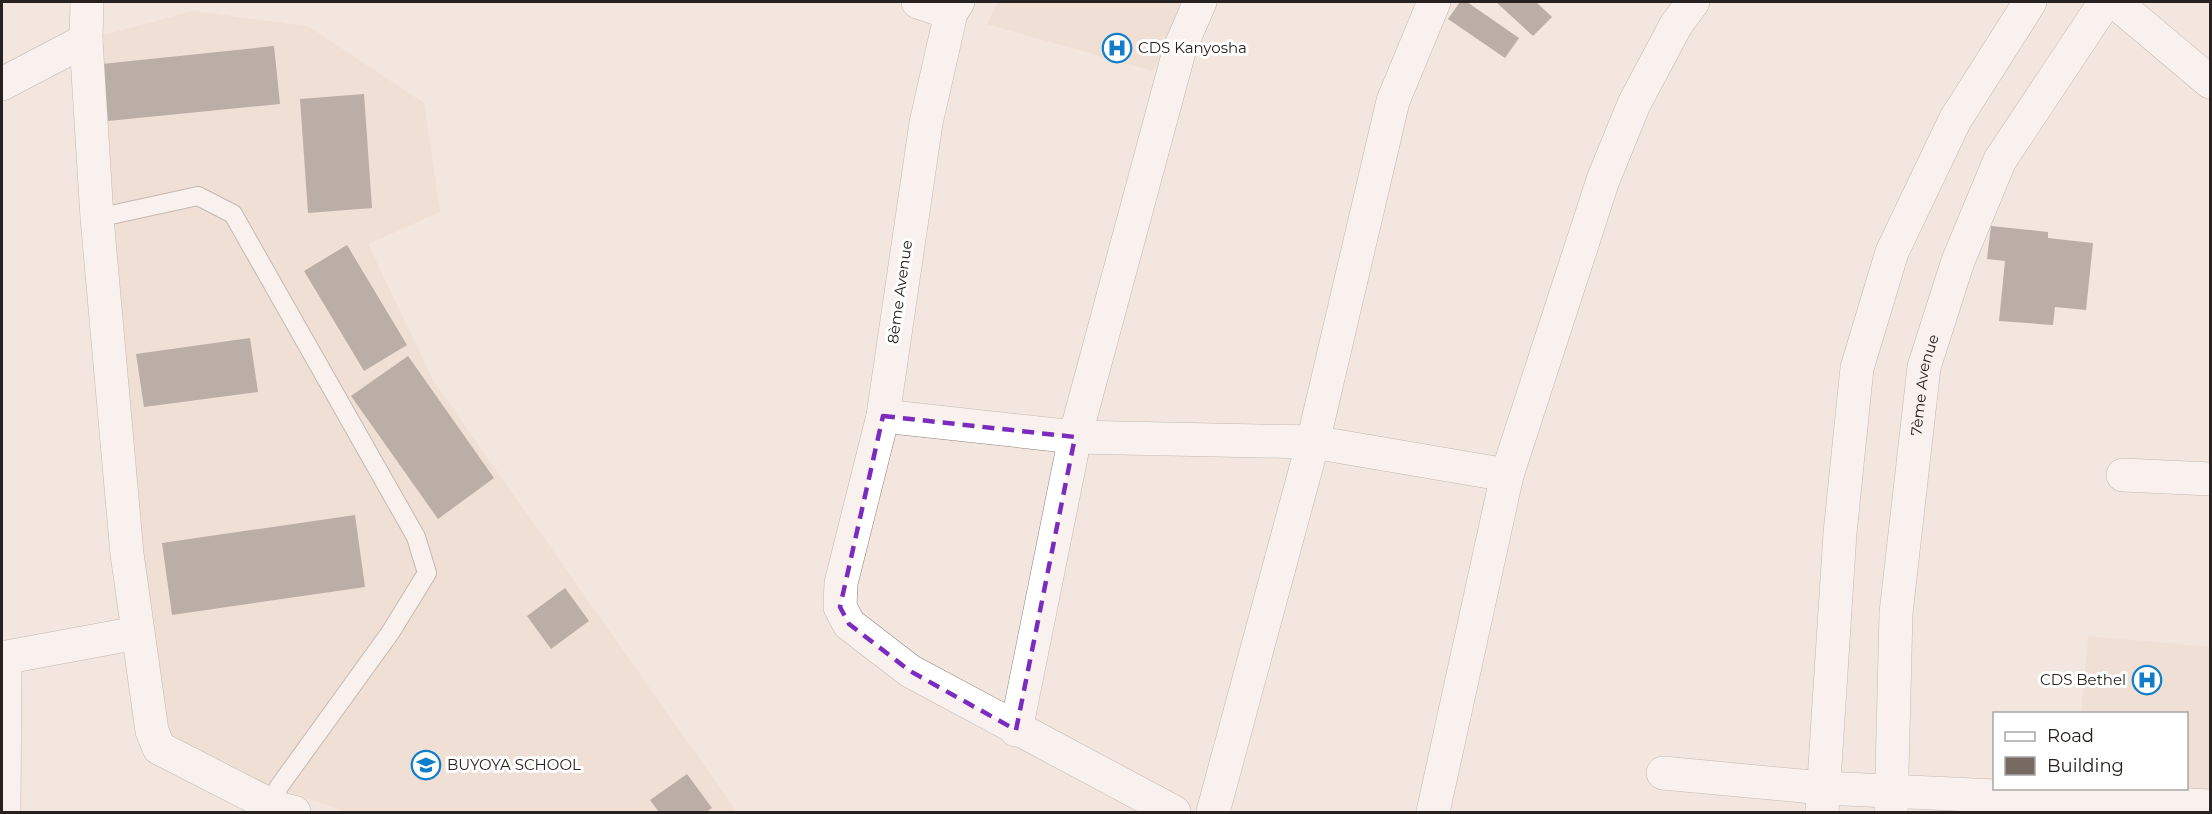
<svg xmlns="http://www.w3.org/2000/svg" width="2212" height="814" font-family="Montserrat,sans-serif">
	<rect width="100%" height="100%" fill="#f3e6de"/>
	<g fill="#ecd8cb">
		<polygon points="998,2 1184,2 1153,71 987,24"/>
		<polygon points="192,11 308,26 424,103 440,212 368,244 434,382 737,812 346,812 278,788 159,758 90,39"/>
		<polygon points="2088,636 2210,647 2210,790 2187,788 2186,714 2081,714"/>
	</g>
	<g fill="#766a63">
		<polygon points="1460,2 1467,2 1519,38 1505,58 1448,19"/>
		<polygon points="1496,2 1536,2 1552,17 1533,36"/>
		<polygon points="274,46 280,104 108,121 102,64"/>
		<polygon points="364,94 372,208 308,213 300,99"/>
		<polygon points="1991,226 2048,232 2048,238 2093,243 2086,310 2055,307 2053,325 1999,321 2005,261 1987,259"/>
		<polygon points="347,245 407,345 364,371 304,271"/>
		<polygon points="250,338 258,392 144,407 136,354"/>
		<polygon points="408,356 494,478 438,519 351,396"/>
		<polygon points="355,515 365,587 172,615 162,543"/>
		<polygon points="565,588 589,621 551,649 527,616"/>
		<polygon points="687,774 712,808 706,812 659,812 650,800"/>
	</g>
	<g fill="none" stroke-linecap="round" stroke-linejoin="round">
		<g stroke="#8e827a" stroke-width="20">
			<polyline id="service" points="97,218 198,196 233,214 416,537 427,573 390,633 278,788 276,808"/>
		</g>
		<g stroke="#8e827a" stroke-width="34">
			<g id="minor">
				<polyline points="87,2 86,40 97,218 127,554 152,731 159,748 276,808 294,812"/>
				<polyline points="918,2 951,13"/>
				<polyline points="958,2 951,13 926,123 883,416 841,583 840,607 849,624 910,671 1174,812"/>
				<polyline points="2115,2 2210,82"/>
				<polyline points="2,84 86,40"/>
				<polyline points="883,416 1075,437 1313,442 1507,475"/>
				<polyline points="2123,475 2210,479"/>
				<polyline points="2,658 137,633"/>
				<polyline points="1016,730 1075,437 1180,48 1200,2"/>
				<polyline points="1663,773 1823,788 2210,806"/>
				<polyline points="4,812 5,658"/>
				<polyline points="1213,812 1313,442 1393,101 1434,2"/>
				<polyline points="1433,812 1507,475 1603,180 1634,104 1676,25 1693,2"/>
			</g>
		</g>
		<g stroke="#8e827a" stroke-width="34">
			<g id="tertiary">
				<polyline points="1822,812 1840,533 1857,368 1892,252 1955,120 2030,2"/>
				<path id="s1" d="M1891 812 1896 613 1924 367 1958 261 2000 160 2105 2"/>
			</g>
		</g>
		<use href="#service" stroke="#fff" stroke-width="18"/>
		<use href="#minor" stroke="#fff" stroke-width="33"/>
		<use href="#tertiary" stroke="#fff" stroke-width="33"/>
	</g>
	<path d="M0 0H2212V814H0ZM883 416 1075 437 1016 730 910 671 849 624 840 607Z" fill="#f3e6de" fill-opacity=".55" fill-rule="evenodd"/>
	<path fill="none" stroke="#7b2cbf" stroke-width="4.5" stroke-dasharray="12 8" stroke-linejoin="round" d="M883 416 1075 437 1016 730 910 671 849 624 840 607Z"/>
	<defs>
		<g id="hospital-ring" transform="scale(1.5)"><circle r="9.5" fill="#fff" stroke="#107ec8" stroke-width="1.5"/><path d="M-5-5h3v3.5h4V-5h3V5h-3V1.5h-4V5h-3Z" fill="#107ec8"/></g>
		<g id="school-ring" transform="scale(1.5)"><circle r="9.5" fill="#fff" stroke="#107ec8" stroke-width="1.5"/><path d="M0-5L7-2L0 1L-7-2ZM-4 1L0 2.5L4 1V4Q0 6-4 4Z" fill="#107ec8"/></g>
	</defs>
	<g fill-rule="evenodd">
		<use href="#hospital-ring" x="1117" y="48"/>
		<use href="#hospital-ring" x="2147" y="680"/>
		<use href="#school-ring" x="426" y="765"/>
	</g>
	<g text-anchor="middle" stroke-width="6" stroke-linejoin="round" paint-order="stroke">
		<g font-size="15" fill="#27221f" stroke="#fff" text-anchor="start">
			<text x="1138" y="53">CDS Kanyosha</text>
			<text x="2126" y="685" text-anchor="end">CDS Bethel</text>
			<text x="447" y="770">BUYOYA SCHOOL</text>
		</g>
		<g font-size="15" fill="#27221f" stroke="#fff">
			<text transform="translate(900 292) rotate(-82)" y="5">8ème Avenue</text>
			<text dy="5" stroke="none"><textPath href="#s1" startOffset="429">7ème Avenue</textPath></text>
		</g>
	</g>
	<rect width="2212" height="814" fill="none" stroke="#27221f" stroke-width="6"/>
	<rect x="1993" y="712" width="195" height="78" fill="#ffffff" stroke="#a9a7a5" stroke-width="1.5"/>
	<rect x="2005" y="732" width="30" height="9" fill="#ffffff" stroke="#a9a7a5" stroke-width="1.5"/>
	<text x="2047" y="742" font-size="18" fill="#27221f">Road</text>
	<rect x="2005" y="757" width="30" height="18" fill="#766a63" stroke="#a9a7a5" stroke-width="1.5"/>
	<text x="2047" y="772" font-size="18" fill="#27221f">Building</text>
</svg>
